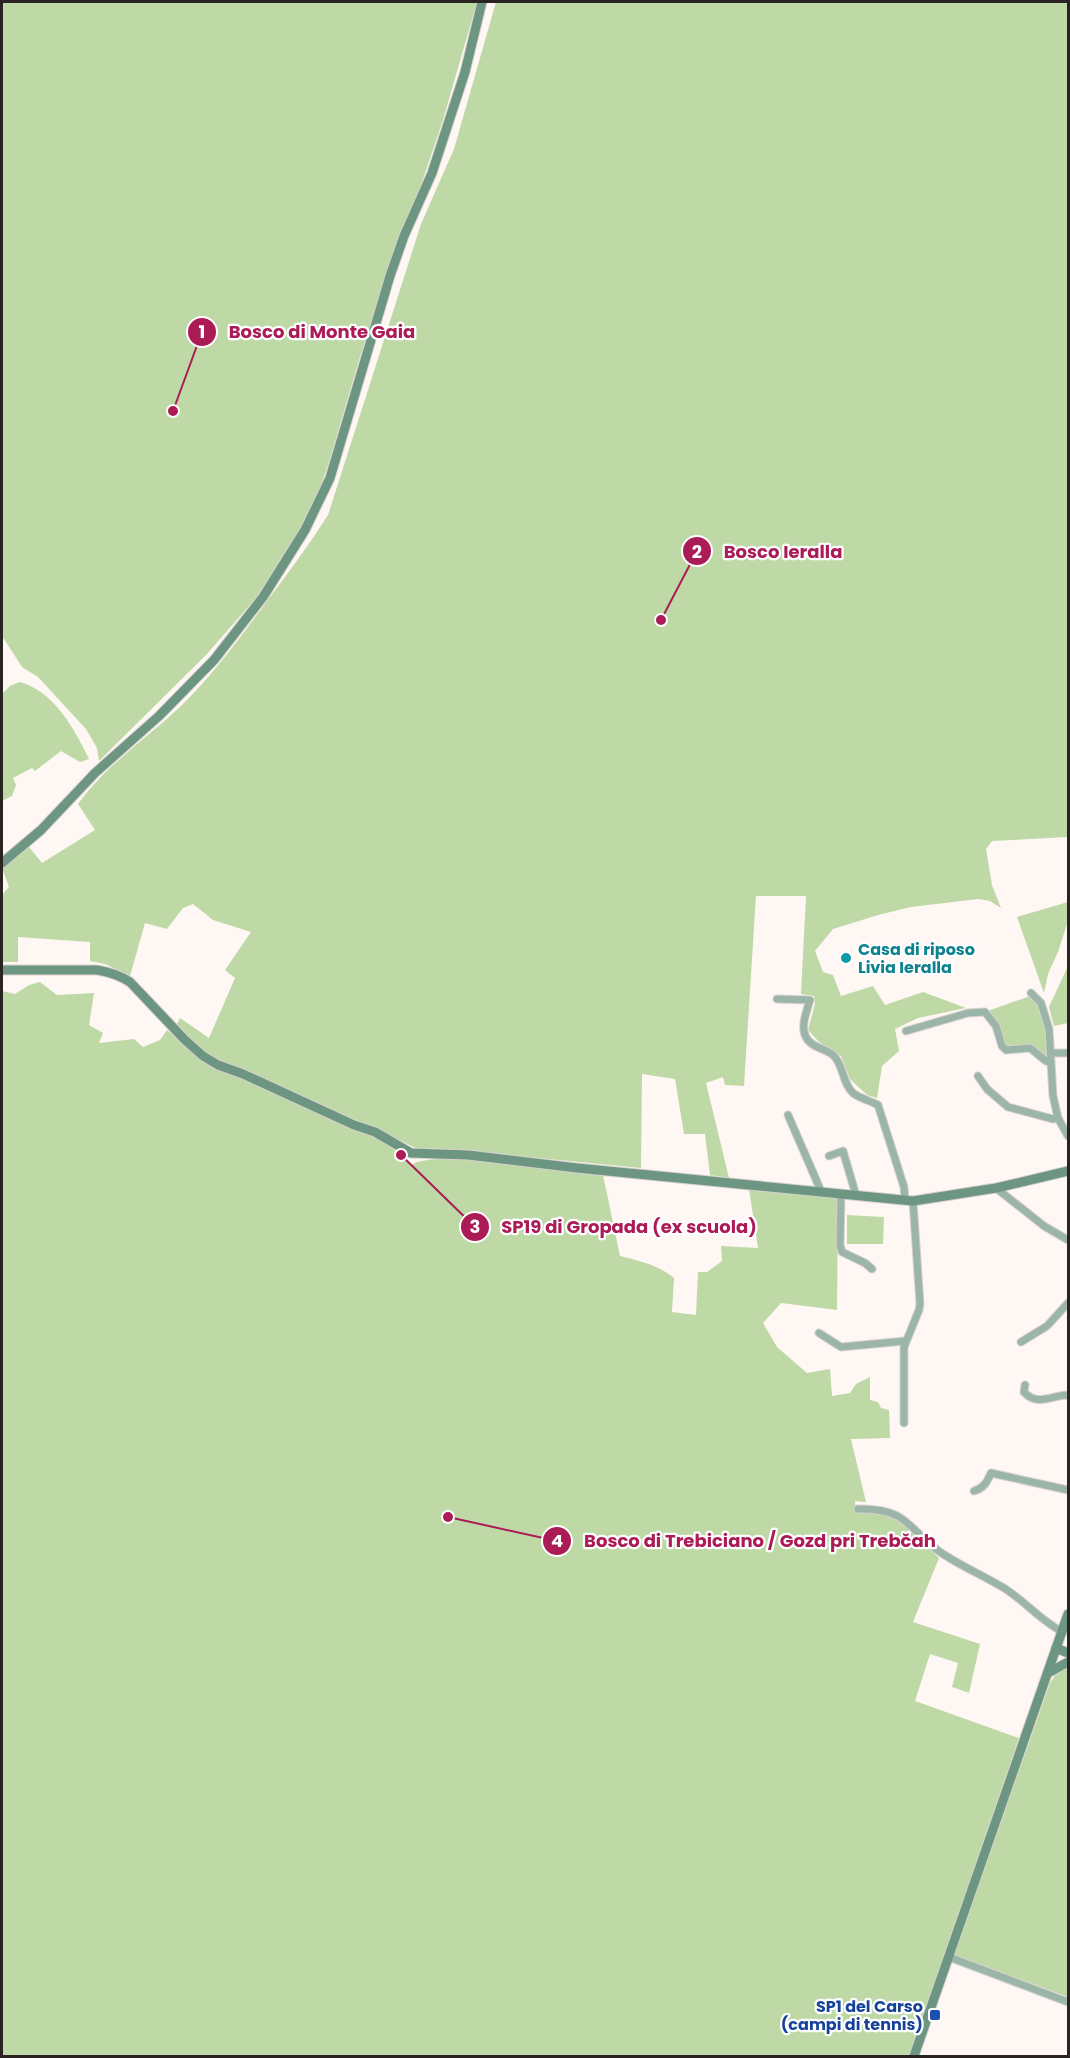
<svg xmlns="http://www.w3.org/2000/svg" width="1070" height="2058" font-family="Poppins,sans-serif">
	<rect width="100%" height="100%" fill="#fef7f4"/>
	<g fill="#bed9a5">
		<polygon points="2,2 477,2 443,120 418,194 398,239 359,360 329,462 313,509 255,599 206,655 99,761 97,748 86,729 38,677 22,667 2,636"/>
		<path d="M496 2H1068V837L992 841 986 849 992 885 1001 908 990 901 978 899 911 907 878 915 833 929 815 951 823 972 833 975 841 996 873 986 885 1005 923 992 966 1008 918 1018 895 1029 899 1051 882 1066 877 1098 867 1095 850 1079 841 1056 819 1042 808 1030 815 1004 814 996 801 994 806 896H756L744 1086 725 1085 723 1077 706 1083 729 1178 710 1175 705 1134H684L675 1079 642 1074 641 1168 458 1150 416 1148 378 1130 220 1062 196 1047 176 1026 180 1018 209 1038 235 978 225 970 251 932 213 920 193 904 183 908 167 929 145 923 130 976 105 964 90 961V942L18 937V962H2V895L9 887 2 868 29 847 42 863 95 830 78 804C106 765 146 739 180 707 213 675 240 638 267 601 288 573 309 545 328 515L421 224 454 149Z"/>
		<path d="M20 682C54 691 75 730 89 759L80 762 61 751 35 771 32 768 13 778 16 785 12 796 2 801V694L10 686Z"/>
		<polygon points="1068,902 1068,921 1058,952 1048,974 1044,993 1017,917"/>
		<polygon points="1068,966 1068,1023 1054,1026 1049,1007"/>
		<path d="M40 982 57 995 94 993 89 1025 103 1033 99 1043 134 1039 143 1047 160 1040 167 1030 202 1060 224 1072 257 1084 378 1138 404 1157 411 1165C436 1148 568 1171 603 1175L620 1256C640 1261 658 1265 674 1278L672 1312 696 1315 698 1272H707L722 1261 721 1246 758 1248 749 1189 836 1197 838 1202 837 1310 781 1303 763 1323 777 1347 807 1373 830 1369 832 1396 850 1393 856 1384 870 1377V1400L878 1402 881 1408 889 1410 890 1438 851 1439 866 1502 855 1501 856 1512C860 1512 865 1510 870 1510 899 1510 920 1539 939 1558L913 1622 980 1644 969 1693 952 1687 958 1663 930 1654 915 1701 1019 1738 909 2056H2V991L15 994 29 985Z"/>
		<path d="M1033 995C1050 1013 1049 1038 1050 1062L1036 1051 1006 1050 985 1012Z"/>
		<polygon points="847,1215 884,1217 883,1244 847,1244"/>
		<polygon points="1068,1667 1068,1997 954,1955 1050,1683 1056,1674"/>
	</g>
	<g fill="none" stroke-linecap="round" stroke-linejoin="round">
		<g stroke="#d8d1ce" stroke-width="9">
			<g id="street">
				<polyline points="1031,993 1041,1003 1049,1029 1053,1096 1058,1118 1068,1136"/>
				<path d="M777 999 810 1000C807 1010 800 1027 806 1037 810 1047 826 1049 833 1055 844 1065 842 1083 853 1093 859 1098 871 1101 878 1105L904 1187 905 1200"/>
				<polyline points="906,1031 968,1013 985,1012 996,1026 1002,1046 1006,1050 1030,1048 1046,1061 1050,1062"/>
				<polyline points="1051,1053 1068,1053"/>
				<polyline points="978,1076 987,1089 1008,1107 1053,1119 1058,1118"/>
				<polyline points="788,1115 821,1191"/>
				<polyline points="829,1156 843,1151 856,1195"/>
				<polyline points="996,1188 1044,1226 1068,1240"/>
				<polyline points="841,1194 840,1245 842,1252 865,1263 872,1269"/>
				<polyline points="819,1333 841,1347 905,1341"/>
				<polyline points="1021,1342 1047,1326 1068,1303"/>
				<path d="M1025 1385 1024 1392C1037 1407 1052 1395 1068 1395"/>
				<polyline points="904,1423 904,1347 919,1310 920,1304 913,1201"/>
				<path d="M974 1491C984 1488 987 1482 991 1473L1068 1490"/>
				<path d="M858 1509C910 1508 907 1530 943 1554 963 1567 984 1576 1004 1588 1025 1601 1041 1621 1063 1632"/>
				<polyline points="949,1957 1068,2002"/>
			</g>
		</g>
		<g stroke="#d8d1ce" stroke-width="11">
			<g id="secondary">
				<polyline points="2,863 41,830 95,773 159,716 214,660 263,597 305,530 330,478 390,276 404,236 432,173 465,72 482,2"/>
				<path d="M2 970H97C110 972 119 975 130 982L185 1040 203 1056 218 1065 243 1074 354 1125 375 1132 411 1153 468 1155 577 1168 913 1201 996 1188 1068 1171"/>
				<polyline points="1056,1648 1068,1653"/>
				<polyline points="1048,1673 1068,1662"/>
				<polyline points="914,2056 1068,1614"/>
			</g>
		</g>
		<use href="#street" stroke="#9bb6a9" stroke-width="7"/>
		<use href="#secondary" stroke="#6c9582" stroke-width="9"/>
	</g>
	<circle fill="#0f9aa8" stroke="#fff" stroke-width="2" cx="846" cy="958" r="6"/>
	<rect fill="#1a4fb4" stroke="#fff" stroke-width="2" x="929" y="2009" width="12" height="12" rx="3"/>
	<g text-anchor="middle" stroke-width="4.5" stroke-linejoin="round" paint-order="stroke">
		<g font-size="16" font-weight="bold" fill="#0d838f" stroke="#fff" text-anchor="start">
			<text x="858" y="955">Casa di riposo<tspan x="858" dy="18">Livia Ieralla</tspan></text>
		</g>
		<g font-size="16" font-weight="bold" fill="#164399" stroke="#fff" text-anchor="end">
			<text x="923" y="2012">SP1 del Carso<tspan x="923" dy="18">(campi di tennis)</tspan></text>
		</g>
	</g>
	<path fill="none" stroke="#ab1b55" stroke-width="2" d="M173 411L202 332M661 620L697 551M401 1155L475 1227M448 1517L557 1541"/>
	<g fill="#ab1b55" stroke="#fff" stroke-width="2">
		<circle cx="173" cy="411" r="6"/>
		<circle cx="661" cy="620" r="6"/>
		<circle cx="401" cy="1155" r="6"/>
		<circle cx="448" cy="1517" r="6"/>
		<circle cx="202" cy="332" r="15"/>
		<circle cx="697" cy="551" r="15"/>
		<circle cx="475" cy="1227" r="15"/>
		<circle cx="557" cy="1541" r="15"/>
	</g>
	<g font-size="18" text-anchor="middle" font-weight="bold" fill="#fff">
		<text x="202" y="338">1</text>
		<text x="697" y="558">2</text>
		<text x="475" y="1233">3</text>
		<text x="557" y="1547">4</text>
	</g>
	<g font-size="18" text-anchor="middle" font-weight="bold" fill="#ab1b55" stroke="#fff" stroke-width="4.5" stroke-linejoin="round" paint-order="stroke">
		<text x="322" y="338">Bosco di Monte Gaia</text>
		<text x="783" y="558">Bosco Ieralla</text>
		<text x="629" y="1233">SP19 di Gropada (ex scuola)</text>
		<text x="760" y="1547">Bosco di Trebiciano / Gozd pri Trebčah</text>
	</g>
	<rect width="1070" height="2058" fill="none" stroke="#292422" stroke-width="6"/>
</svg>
